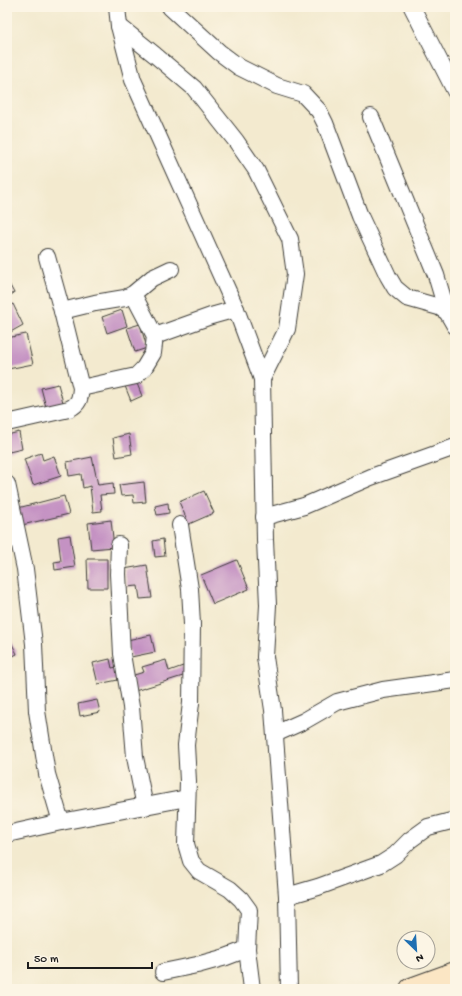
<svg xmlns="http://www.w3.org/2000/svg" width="462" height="996" font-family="'Gochi Hand',sans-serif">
	<rect width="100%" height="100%" fill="#fcf5e5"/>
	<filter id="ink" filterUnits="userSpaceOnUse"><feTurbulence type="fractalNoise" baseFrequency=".025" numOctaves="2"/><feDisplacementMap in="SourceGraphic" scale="8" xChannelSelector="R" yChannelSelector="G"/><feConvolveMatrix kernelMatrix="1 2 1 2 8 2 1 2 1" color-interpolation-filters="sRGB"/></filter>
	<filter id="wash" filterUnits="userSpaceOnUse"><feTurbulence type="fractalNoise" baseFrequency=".012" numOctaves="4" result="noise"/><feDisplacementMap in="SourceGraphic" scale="16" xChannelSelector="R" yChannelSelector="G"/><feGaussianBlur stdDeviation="0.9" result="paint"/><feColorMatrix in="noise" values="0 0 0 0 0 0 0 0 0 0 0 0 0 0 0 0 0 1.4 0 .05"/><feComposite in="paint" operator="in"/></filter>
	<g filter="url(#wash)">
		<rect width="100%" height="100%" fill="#f3eacf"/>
		<g id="blocks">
			<g fill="#c492c3">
				<polygon points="7,280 14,293 7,297"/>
				<polygon points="13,304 23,325 7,334 7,307"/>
				<polygon points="122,310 127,326 107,333 102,317"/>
				<polygon points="140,324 147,348 135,352 127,328"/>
				<polygon points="26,334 33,364 8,369 7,338"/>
				<polygon points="136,381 142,396 131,401 125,386"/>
				<polygon points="58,384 64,406 47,411 41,388"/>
				<polygon points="19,432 22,449 9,452 7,435"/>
				<polygon points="129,434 132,454 116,457 113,438"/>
				<polygon points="41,453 43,460 54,456 61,476 33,485 24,459"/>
				<polygon points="92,457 98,485 113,483 114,494 100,495 102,511 93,512 90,486 83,488 81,474 69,476 67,462"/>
				<polygon points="144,482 146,502 134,503 133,495 121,496 119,485"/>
				<polygon points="204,491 214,513 189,524 179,502"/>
				<polygon points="64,496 69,514 22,525 18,508"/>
				<polygon points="168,503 169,513 157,515 155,506"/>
				<polygon points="111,520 114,547 91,549 88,523"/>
				<polygon points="70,535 75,567 55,570 54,562 61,561 58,537"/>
				<polygon points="163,539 165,556 155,557 153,541"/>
				<polygon points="87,559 107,559 107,588 88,588"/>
				<polygon points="237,560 249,589 213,604 201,575"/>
				<polygon points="147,565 152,598 140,599 138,586 127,587 124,569"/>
				<polygon points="7,634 17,654 7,659"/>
				<polygon points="151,635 155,652 131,657 127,640"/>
				<polygon points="110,659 112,668 121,666 123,679 98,684 93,663"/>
				<polygon points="166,660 169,671 183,666 186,675 135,691 131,676 144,672 142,667"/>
				<polygon points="97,700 100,712 80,716 78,704"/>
			</g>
		</g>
	</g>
	<g filter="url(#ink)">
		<use href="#blocks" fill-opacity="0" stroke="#3c3b37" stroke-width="1"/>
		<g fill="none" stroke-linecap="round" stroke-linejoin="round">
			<g stroke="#3c3b37" stroke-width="18">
				<g id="street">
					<polyline points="117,7 119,26 133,80 236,309 262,379"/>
					<polyline points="170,7 219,52 239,67 277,86 303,94 319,111 325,123 360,216 388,276 395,288 407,298 439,307 447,312 455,326"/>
					<polyline points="412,7 455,91"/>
					<polyline points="119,26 155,55 194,88 236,141 256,170 290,239 295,274 287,329 262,379 265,540 268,605 265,657 273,710 287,896 289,989"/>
					<polyline points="371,117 436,275 447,312"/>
					<polyline points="62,311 95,303 125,298 133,294 152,278 171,269"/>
					<polyline points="155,336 211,316 236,309"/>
					<polyline points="81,388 136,376 144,368 153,353 155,336 133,294"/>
					<path d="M7 423 69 409C79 404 80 399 81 388L62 311 47 257"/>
					<polyline points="7,484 25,569 34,644 37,711 47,774 61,822"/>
					<polyline points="264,517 304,506 371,477 455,447"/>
					<polyline points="180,525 190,589 192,624 191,703 186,745 188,781 186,844 191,861 199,871 230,889 241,899 249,910 247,949 252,989"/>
					<polyline points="119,545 118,574 122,654 131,707 135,757 145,807"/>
					<polyline points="275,734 304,721 337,702 383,690 455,680"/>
					<polyline points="7,834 61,822 187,798"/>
					<polyline points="287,896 318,887 381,864 395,855 410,840 428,827 455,820"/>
					<polyline points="163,972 197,965 226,957 247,949"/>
				</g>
			</g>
			<g stroke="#3c3b37" stroke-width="24">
				<polyline id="secondary" points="411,989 455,973"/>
			</g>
			<use href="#street" stroke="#fff" stroke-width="16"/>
			<use href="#secondary" stroke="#fbe6c4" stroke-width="22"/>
		</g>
	</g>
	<rect width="462" height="996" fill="none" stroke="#fcf5e5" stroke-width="24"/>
	<g transform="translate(416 950) rotate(155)"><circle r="19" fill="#fcf5e5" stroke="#a29e95"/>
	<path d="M0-3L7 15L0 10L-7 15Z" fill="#1f6fb2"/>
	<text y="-6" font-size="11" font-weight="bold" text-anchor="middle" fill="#1c1c1c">N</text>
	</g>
	<path d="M28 962v6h124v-6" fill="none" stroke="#1c1c1c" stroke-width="2"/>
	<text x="34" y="962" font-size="12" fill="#1c1c1c" stroke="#fcf5e5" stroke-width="3" paint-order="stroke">50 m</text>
</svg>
